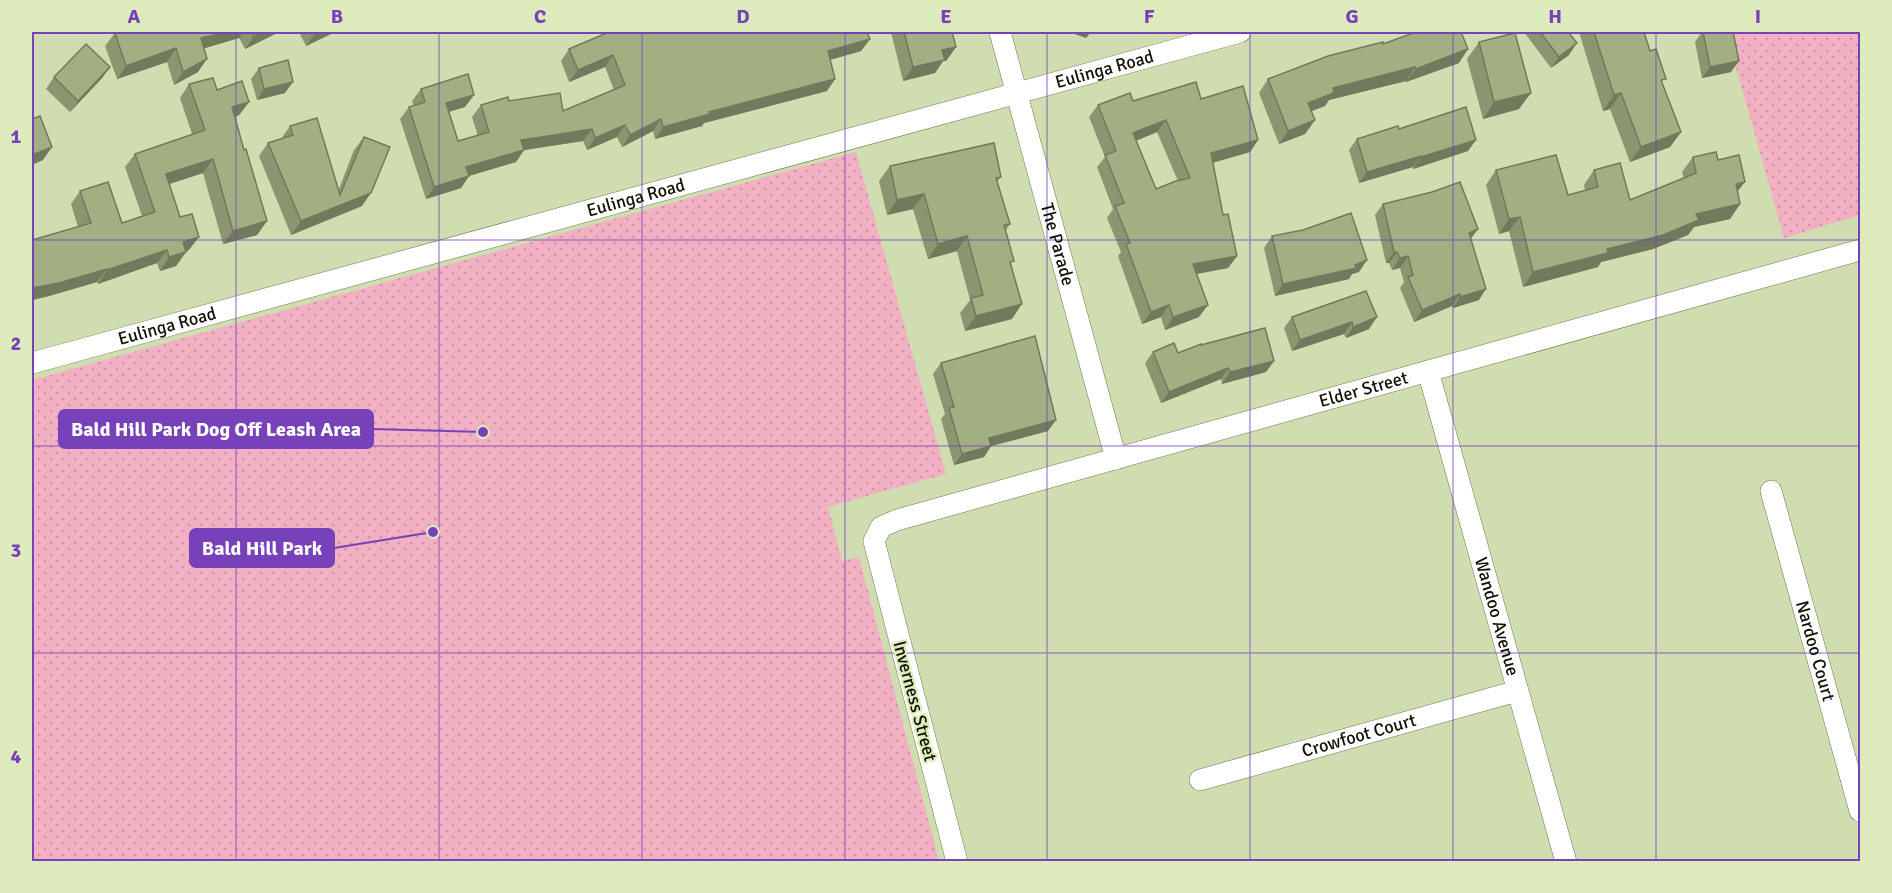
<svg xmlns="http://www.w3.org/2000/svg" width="1892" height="893" font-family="Signika,sans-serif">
	<defs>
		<pattern id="park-dots" width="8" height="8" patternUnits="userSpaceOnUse" patternTransform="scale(1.5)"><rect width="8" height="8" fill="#f2b0c3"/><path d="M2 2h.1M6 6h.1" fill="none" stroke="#ce96a6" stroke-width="1.8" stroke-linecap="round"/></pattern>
	</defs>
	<rect width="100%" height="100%" fill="#d0ddb0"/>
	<g fill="url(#park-dots)">
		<polygon points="1726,32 1860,32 1860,215 1784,238"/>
		<polygon points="856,152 946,474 828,507 842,561 859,557 939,861 32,861 32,380"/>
	</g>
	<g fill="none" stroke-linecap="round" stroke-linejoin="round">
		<g stroke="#6d784f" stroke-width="22">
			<g id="minor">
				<path id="s1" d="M1000 32 1116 459"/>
				<path id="s2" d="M32 363 1240 32"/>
				<path id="s3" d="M1428 371 1566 862"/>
				<path id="s4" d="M1771 491 1860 811"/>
				<path id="s5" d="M1200 780 1517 691"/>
				<path id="s6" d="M957 862 874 541 881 527 897 520 1860 250"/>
			</g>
		</g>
		<use href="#minor" stroke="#fff" stroke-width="21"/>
	</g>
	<g fill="#8b9671" fill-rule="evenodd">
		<polygon points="119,32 279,32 245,49 239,38 204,48 198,72 174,85 167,62 117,79 105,46 115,33"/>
		<polygon points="299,32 335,32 306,46"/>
		<polygon points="891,32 952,32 956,47 946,61 943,61 935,73 903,81"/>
		<polygon points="1524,32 1568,32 1569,55 1551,68"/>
		<polygon points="1579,32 1644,32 1650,51 1681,132 1670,147 1630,162 1610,109 1603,111"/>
		<polygon points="1702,32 1733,32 1731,72 1702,78 1695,42"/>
		<polygon points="870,39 861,51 830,60 835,79 827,91 704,123 702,126 655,139 653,131 622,147 617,137 587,150 583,141 524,150 516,162 469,176 461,188 426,199 400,119 409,107 414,106 412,101 421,89 465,107 449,112 458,141 478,136 472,117 481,105 509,101 563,111 614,90 605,67 569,82 561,61 569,49"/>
		<polygon points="1479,42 1519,109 1483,119 1467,59"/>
		<polygon points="1383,44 1459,63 1406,82 1406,81 1329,100 1325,106 1311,111 1315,120 1305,134 1279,144 1259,93 1268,79"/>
		<polygon points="110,67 102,78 70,112 46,89 54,77"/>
		<polygon points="259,68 285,93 257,100 251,79"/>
		<polygon points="189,84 217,90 249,102 239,115 235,117 244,150 267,221 257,235 223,244 203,173 169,184 189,250 186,252 176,266 160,271 157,263 98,284 97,282 49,296 32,300 32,240 78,227 71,204 80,191 122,223 142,216 125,167 135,154 192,134 180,98"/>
		<path d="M1201 99 1258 140 1250 152 1213 163 1223 215 1237 256 1228 268 1197 274 1199 317 1165 330 1161 317 1142 324 1118 256 1121 252 1107 218 1113 209 1097 167 1105 157 1089 117 1098 105 1133 101ZM1157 132 1178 181 1156 189 1136 141Z"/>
		<polygon points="290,126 339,189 354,150 364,137 362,206 291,235 259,156 268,143 281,139"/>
		<polygon points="1399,129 1468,151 1413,169 1413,167 1359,183 1349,150 1357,139"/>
		<polygon points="1693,157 1718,160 1738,192 1740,204 1730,219 1694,227 1688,235 1653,249 1601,262 1598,267 1523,287 1509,231 1499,234 1486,185 1496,170 1568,195 1585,190 1584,185 1594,170 1630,200 1684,178 1682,172"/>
		<polygon points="890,166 1001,177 997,182 1010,224 1006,230 1011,265 1012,319 965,331 960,313 970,300 957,251 928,259 913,209 887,215 879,181"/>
		<polygon points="1383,204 1471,240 1479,300 1453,308 1452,306 1414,322 1400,288 1404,282 1400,268 1392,270 1389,263 1386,263 1375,215"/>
		<polygon points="1272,236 1359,272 1352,274 1349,279 1275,296 1264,248"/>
		<polygon points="1366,291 1369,329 1346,338 1344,334 1292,351 1284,328 1292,317"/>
		<polygon points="1201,345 1274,361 1266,372 1222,384 1221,379 1161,403 1145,363 1153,352 1178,353"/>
		<polygon points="941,363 1048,431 991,446 984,457 954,465 941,419 945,414 933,374"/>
	</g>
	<g fill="#717a5c">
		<polygon points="226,32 244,32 239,38 192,52 201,38"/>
		<polygon points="262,32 279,32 245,49 254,36"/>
		<polygon points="317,32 335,32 306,46 315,33"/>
		<polygon points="1069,32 1091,32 1086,38"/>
		<polygon points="870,39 861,51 819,63 828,51"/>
		<polygon points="1577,43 1569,55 1551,68 1559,57"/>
		<polygon points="956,47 946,61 943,61 935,73 903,81 913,67 942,50"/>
		<polygon points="176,48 167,62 117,79 126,66"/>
		<polygon points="1468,49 1459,63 1406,82 1416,69"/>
		<polygon points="613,55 605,67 569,82 578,70"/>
		<polygon points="207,59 198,72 174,85 183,72"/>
		<polygon points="1739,61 1731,72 1702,78 1710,67"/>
		<polygon points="110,67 102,78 70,112 78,101"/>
		<polygon points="1415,67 1406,81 1329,100 1325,106 1299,116 1308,103 1333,88"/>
		<polygon points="835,79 827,91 704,123 702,126 655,139 663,127 709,112"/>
		<polygon points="293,82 285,93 257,100 264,89"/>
		<polygon points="1531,93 1519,109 1483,119 1494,102"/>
		<polygon points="1621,93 1610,109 1603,111 1614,95"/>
		<polygon points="474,95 465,107 437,115 446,103"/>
		<polygon points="249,102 239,115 223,121 232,107"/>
		<polygon points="661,119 653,131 622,147 630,135"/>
		<polygon points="1166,120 1157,132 1125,145 1133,133"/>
		<polygon points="1315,120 1305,134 1279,144 1288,131"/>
		<polygon points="625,125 617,137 587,150 595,138"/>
		<polygon points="592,129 583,141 524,150 516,162 458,179 466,167 521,140"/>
		<polygon points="1681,132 1670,147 1630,162 1641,147"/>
		<polygon points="1258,140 1250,152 1203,165 1211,153"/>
		<polygon points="1476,140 1468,151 1413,169 1421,157"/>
		<polygon points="52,147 43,160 32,165 32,155"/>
		<polygon points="1421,156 1413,167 1359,183 1367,172"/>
		<polygon points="213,159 203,173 157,188 166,174"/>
		<polygon points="469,176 461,188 426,199 434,187"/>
		<polygon points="1745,182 1734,196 1736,184"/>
		<polygon points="371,193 362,206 291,235 301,221"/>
		<polygon points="924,194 913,209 887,215 897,200"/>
		<polygon points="1740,204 1730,219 1694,227 1688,235 1653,249 1601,262 1598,267 1523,287 1533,272 1607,249 1696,214"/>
		<polygon points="1520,217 1509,231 1499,234 1509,219"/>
		<polygon points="267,221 257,235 223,244 233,231"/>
		<polygon points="1478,229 1470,240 1469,233"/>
		<polygon points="967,236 957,251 928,259 938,244"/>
		<polygon points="199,237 189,250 173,256 183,242"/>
		<polygon points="167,250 157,263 98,284 107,270"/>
		<polygon points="186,252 176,266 160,271 169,257"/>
		<polygon points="1394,252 1397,252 1389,263 1386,263"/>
		<polygon points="1237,256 1228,268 1184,276 1193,264"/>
		<polygon points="1408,256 1400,268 1392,270 1400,258"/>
		<polygon points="1367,260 1359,272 1352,274 1349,279 1275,296 1283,284 1355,265"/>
		<polygon points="107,269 97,282 49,296 32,300 32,288"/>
		<polygon points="1486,289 1479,300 1453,308 1460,297"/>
		<polygon points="1460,294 1452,306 1414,322 1422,310"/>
		<polygon points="1022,304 1012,319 965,331 976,316"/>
		<polygon points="1169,305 1161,317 1142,324 1151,312"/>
		<polygon points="1208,305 1199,317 1165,330 1173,317"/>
		<polygon points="1377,317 1369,329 1346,338 1353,327"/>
		<polygon points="1352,322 1344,334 1292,351 1300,340"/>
		<polygon points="1274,361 1266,372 1222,384 1230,372"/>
		<polygon points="1228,368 1221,379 1161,403 1169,392"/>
		<polygon points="1056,420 1048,431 991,446 984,457 954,465 962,454 989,438"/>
	</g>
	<g fill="#a2af83" stroke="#717a5c" stroke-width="1.5" fill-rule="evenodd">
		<polygon points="119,32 226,32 201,38 207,59 183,72 176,48 126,66 115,33"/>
		<polygon points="252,32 262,32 254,36"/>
		<polygon points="609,32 867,32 870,39 828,51 835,79 709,112 710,114 663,127 661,119 630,135 625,125 595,138 592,129 521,140 524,150 466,167 469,176 434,187 409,107 425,102 421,89 468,74 474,95 446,103 458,141 489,132 481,105 508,97 509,101 560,93 563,111 625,85 613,55 578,70 569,49"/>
		<polygon points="904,32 952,32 956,47 942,50 945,60 913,67"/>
		<polygon points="1416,32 1461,32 1468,49 1416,69 1415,67 1333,88 1334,93 1308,103 1315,120 1288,131 1268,79 1328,56 1383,42 1383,44"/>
		<polygon points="1540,32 1568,32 1577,43 1559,57"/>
		<polygon points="1594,32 1644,32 1650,51 1656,49 1666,79 1661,80 1681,132 1641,147 1621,93 1614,95"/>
		<polygon points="1703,32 1733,32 1739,61 1710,67"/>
		<polygon points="1515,33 1531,93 1494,102 1479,42"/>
		<polygon points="86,44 110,67 78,101 54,77"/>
		<polygon points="288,60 293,82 264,89 259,68"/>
		<polygon points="213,78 217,90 242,81 249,102 232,107 244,150 246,149 267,221 233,231 213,159 166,174 180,217 192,214 199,237 183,242 186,252 169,257 167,250 107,270 107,269 59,283 32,288 32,240 91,223 80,191 108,182 122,223 155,212 135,154 205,130 189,84"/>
		<path d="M1196 82 1201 99 1243 86 1258 140 1211 153 1223 215 1228 214 1237 256 1193 264 1208 305 1173 317 1169 305 1151 312 1126 244 1130 243 1115 206 1124 203 1105 155 1116 151 1098 105 1130 93 1133 101ZM1166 120 1190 178 1176 181 1156 189 1133 133Z"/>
		<polygon points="1466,107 1476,140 1421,157 1421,156 1367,172 1357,139 1398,126 1399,129"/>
		<polygon points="40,116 52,147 32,155 32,119"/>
		<polygon points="317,118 340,195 364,137 390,147 371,193 301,221 268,143 293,135 290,126"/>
		<polygon points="994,143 1001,177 996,178 1010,224 1004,225 1014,261 1010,262 1022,304 976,316 971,298 983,295 967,236 938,244 924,194 897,200 890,166"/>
		<polygon points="1716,152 1718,160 1739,155 1745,182 1736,184 1740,204 1696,214 1699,220 1663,235 1607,249 1608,253 1533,272 1520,217 1509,219 1496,170 1556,155 1568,195 1598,187 1594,170 1620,163 1630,200 1696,173 1693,157"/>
		<polygon points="1460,182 1478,229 1469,233 1486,289 1460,297 1460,294 1422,310 1408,277 1413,275 1408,256 1400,258 1397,252 1394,252 1383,204 1432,192"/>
		<polygon points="1351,213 1367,260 1355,265 1357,268 1283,284 1272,236 1303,230"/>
		<polygon points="1366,291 1377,317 1353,327 1352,322 1300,340 1292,317"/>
		<polygon points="1265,328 1274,361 1230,372 1228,368 1169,392 1153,352 1174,343 1178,353 1201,344 1201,345"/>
		<polygon points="1035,336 1056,420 989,438 991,446 962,454 949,408 954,407 941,363"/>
	</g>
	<path fill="none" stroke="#7742b9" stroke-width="1.5" stroke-opacity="0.55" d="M236 32V862M439 32V862M642 32V862M845 32V862M1047 32V862M1250 32V862M1453 32V862M1656 32V862M32 240H1860M32 446H1860M32 653H1860"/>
	<g text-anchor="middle" stroke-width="4.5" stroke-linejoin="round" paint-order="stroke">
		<g font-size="18" fill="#0e1103" stroke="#ddebbd">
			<text dy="6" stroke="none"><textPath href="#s2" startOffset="1112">Eulinga Road</textPath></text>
			<text dy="6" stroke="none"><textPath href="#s2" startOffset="626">Eulinga Road</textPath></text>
			<text dy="6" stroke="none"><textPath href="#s1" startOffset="220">The Parade</textPath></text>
			<text dy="6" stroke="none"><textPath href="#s2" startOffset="140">Eulinga Road</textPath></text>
			<text dy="6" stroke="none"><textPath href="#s6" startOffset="849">Elder Street</textPath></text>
			<text dy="6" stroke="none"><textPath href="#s3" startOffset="255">Wandoo Avenue</textPath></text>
			<text dy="6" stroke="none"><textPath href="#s4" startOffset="166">Nardoo Court</textPath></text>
			<text transform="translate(915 701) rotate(75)" y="6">Inverness Street</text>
			<text dy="6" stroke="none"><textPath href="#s5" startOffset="165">Crowfoot Court</textPath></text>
		</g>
	</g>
	<path fill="none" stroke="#7742b9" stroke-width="2" d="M483 432L373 429M433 532L334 548"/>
	<g fill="#7742b9" stroke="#ddebbd" stroke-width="2">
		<circle cx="483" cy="432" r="6"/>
		<circle cx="433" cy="532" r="6"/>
	</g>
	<g fill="#7742b9" stroke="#7742b9" stroke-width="2">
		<rect x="59" y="410" width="314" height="38" rx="6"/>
		<rect x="190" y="529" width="144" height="38" rx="6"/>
	</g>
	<g font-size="20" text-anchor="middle" font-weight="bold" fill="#fff">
		<text x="216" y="436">Bald Hill Park Dog Off Leash Area</text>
		<text x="262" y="555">Bald Hill Park</text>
	</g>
	<rect width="1892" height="893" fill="none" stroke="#ddebbd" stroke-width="66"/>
	<rect x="33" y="33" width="1826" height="827" fill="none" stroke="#7742b9" stroke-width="2"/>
	<g font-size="20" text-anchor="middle" font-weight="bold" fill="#7742b9">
		<text x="134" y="23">A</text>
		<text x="337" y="23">B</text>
		<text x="540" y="23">C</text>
		<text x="743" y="23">D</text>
		<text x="946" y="23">E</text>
		<text x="1149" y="23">F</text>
		<text x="1352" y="23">G</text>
		<text x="1555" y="23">H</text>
		<text x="1758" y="23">I</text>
		<text x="16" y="143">1</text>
		<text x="16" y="350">2</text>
		<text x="16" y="557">3</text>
		<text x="16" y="763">4</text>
	</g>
</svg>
